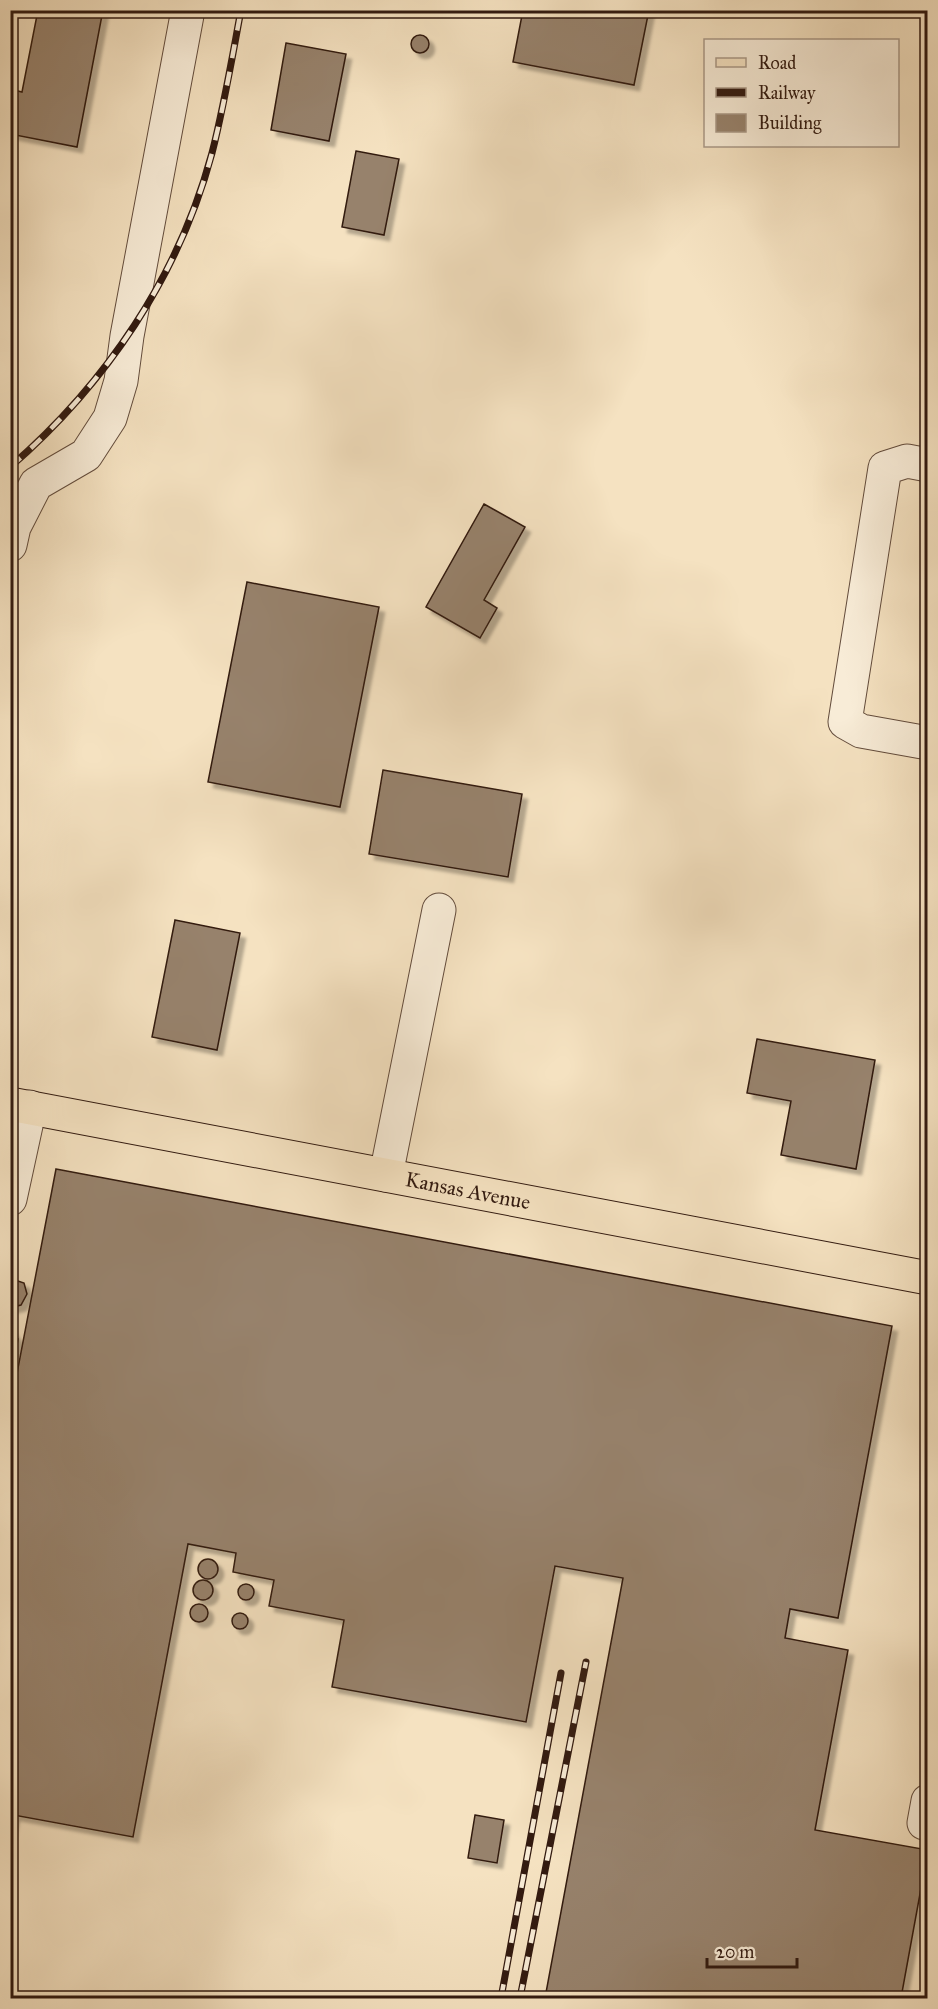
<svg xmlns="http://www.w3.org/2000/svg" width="938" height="2009" font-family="'IM FELL Great Primer',serif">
	<defs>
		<filter id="shadow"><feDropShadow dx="5.5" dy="5.5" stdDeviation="1.5" flood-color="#0004"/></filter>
	</defs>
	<rect width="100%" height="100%" fill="#f5e2c1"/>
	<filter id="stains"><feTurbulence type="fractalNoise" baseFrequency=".00333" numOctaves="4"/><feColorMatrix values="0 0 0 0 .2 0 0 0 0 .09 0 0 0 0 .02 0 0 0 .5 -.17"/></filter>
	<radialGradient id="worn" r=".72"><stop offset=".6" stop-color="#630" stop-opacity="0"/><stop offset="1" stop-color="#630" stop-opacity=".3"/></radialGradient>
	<g fill="#97826c" stroke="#321a10" stroke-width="1.5" filter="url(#shadow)">
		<polygon points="38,10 103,10 77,147 10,134 10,89 22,92"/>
		<polygon points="523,10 649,10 634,85 513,62"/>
		<circle cx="420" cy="44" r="9"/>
		<polygon points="286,43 346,54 329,141 271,130"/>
		<polygon points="356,151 399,159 384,235 342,227"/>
		<polygon points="484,504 525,527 484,600 497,608 480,638 426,607"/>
		<polygon points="247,582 379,607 340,807 208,782"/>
		<polygon points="383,770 522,794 508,877 369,854"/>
		<polygon points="175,920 240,933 217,1050 152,1037"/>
		<polygon points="757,1039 875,1060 856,1169 781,1155 791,1101 747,1093"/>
		<polygon points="56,1169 892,1326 838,1618 790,1609 785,1638 848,1650 815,1830 928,1850 901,1998 545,1998 623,1578 555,1566 526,1722 332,1687 344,1620 269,1606 274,1580 233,1572 236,1553 188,1544 133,1837 14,1815 10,1833 10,1410"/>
		<polygon points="15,1280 24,1283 27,1294 21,1305 13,1307 10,1306 10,1282"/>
		<polygon points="10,1328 18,1339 16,1350 10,1355"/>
		<circle cx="208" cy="1569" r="10"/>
		<circle cx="203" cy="1590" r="10"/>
		<circle cx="246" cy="1592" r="8"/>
		<circle cx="199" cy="1613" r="9"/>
		<circle cx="240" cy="1621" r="8"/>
		<polygon points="475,1815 504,1820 497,1863 468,1858"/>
	</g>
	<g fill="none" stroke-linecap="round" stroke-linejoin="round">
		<g stroke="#634c3c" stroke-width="35">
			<g id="minor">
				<polyline points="928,465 907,461 885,468 845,722 861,731 928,743"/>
				<polyline points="10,545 14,527 36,484 86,455 110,418 121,381 127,336 188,10"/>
				<polyline points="386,1175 439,910"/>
				<polyline points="10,1199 30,1107"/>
				<polyline points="924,1823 928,1801"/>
			</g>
		</g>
		<g stroke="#321a10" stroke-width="35">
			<g id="major">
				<path id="s1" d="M10 1104 928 1278"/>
			</g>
		</g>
		<use href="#minor" stroke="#f8ecd7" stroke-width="33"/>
		<use href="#major" stroke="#f5e2c1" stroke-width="33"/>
		<g stroke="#321a10" stroke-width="7">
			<g id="rail">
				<path d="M10 467C106 384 179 276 212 153 224 106 232 58 241 10"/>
				<polyline points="501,1998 561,1673"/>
				<polyline points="520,1998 586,1662"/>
			</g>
		</g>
		<use href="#rail" stroke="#f8ecd7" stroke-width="4.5" stroke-dasharray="14" stroke-linecap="butt"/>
	</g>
	<g text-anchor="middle" stroke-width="4.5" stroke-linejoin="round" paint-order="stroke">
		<g font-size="21" fill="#321a10" stroke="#f8ecd7">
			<text dy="7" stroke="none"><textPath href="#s1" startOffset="466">Kansas Avenue</textPath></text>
		</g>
	</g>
	<rect width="938" height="2009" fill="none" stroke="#f5e2c1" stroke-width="36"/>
	<rect x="12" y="12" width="914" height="1985" fill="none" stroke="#321a10" stroke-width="3"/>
	<rect x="18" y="18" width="902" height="1973" fill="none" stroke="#321a10" stroke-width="1.5"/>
	<rect x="704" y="39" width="195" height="108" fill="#f8ecd7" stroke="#a99887" stroke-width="1.5"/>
	<rect x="716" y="58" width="30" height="9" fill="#f5e2c1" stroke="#a99887" stroke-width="1.5"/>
	<text x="758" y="69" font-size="18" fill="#321a10">Road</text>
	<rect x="716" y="88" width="30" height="9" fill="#321a10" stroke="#a99887" stroke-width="1.5"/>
	<text x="758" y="99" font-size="18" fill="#321a10">Railway</text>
	<rect x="716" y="114" width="30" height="18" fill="#97826c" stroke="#a99887" stroke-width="1.5"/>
	<text x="758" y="129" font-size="18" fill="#321a10">Building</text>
	<path d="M707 1958v9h90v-9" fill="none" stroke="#321a10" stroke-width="3"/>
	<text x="716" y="1958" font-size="18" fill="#321a10" stroke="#f8ecd7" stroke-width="4.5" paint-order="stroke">20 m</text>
	<rect width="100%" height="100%" filter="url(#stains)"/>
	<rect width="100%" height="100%" fill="url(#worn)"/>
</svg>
